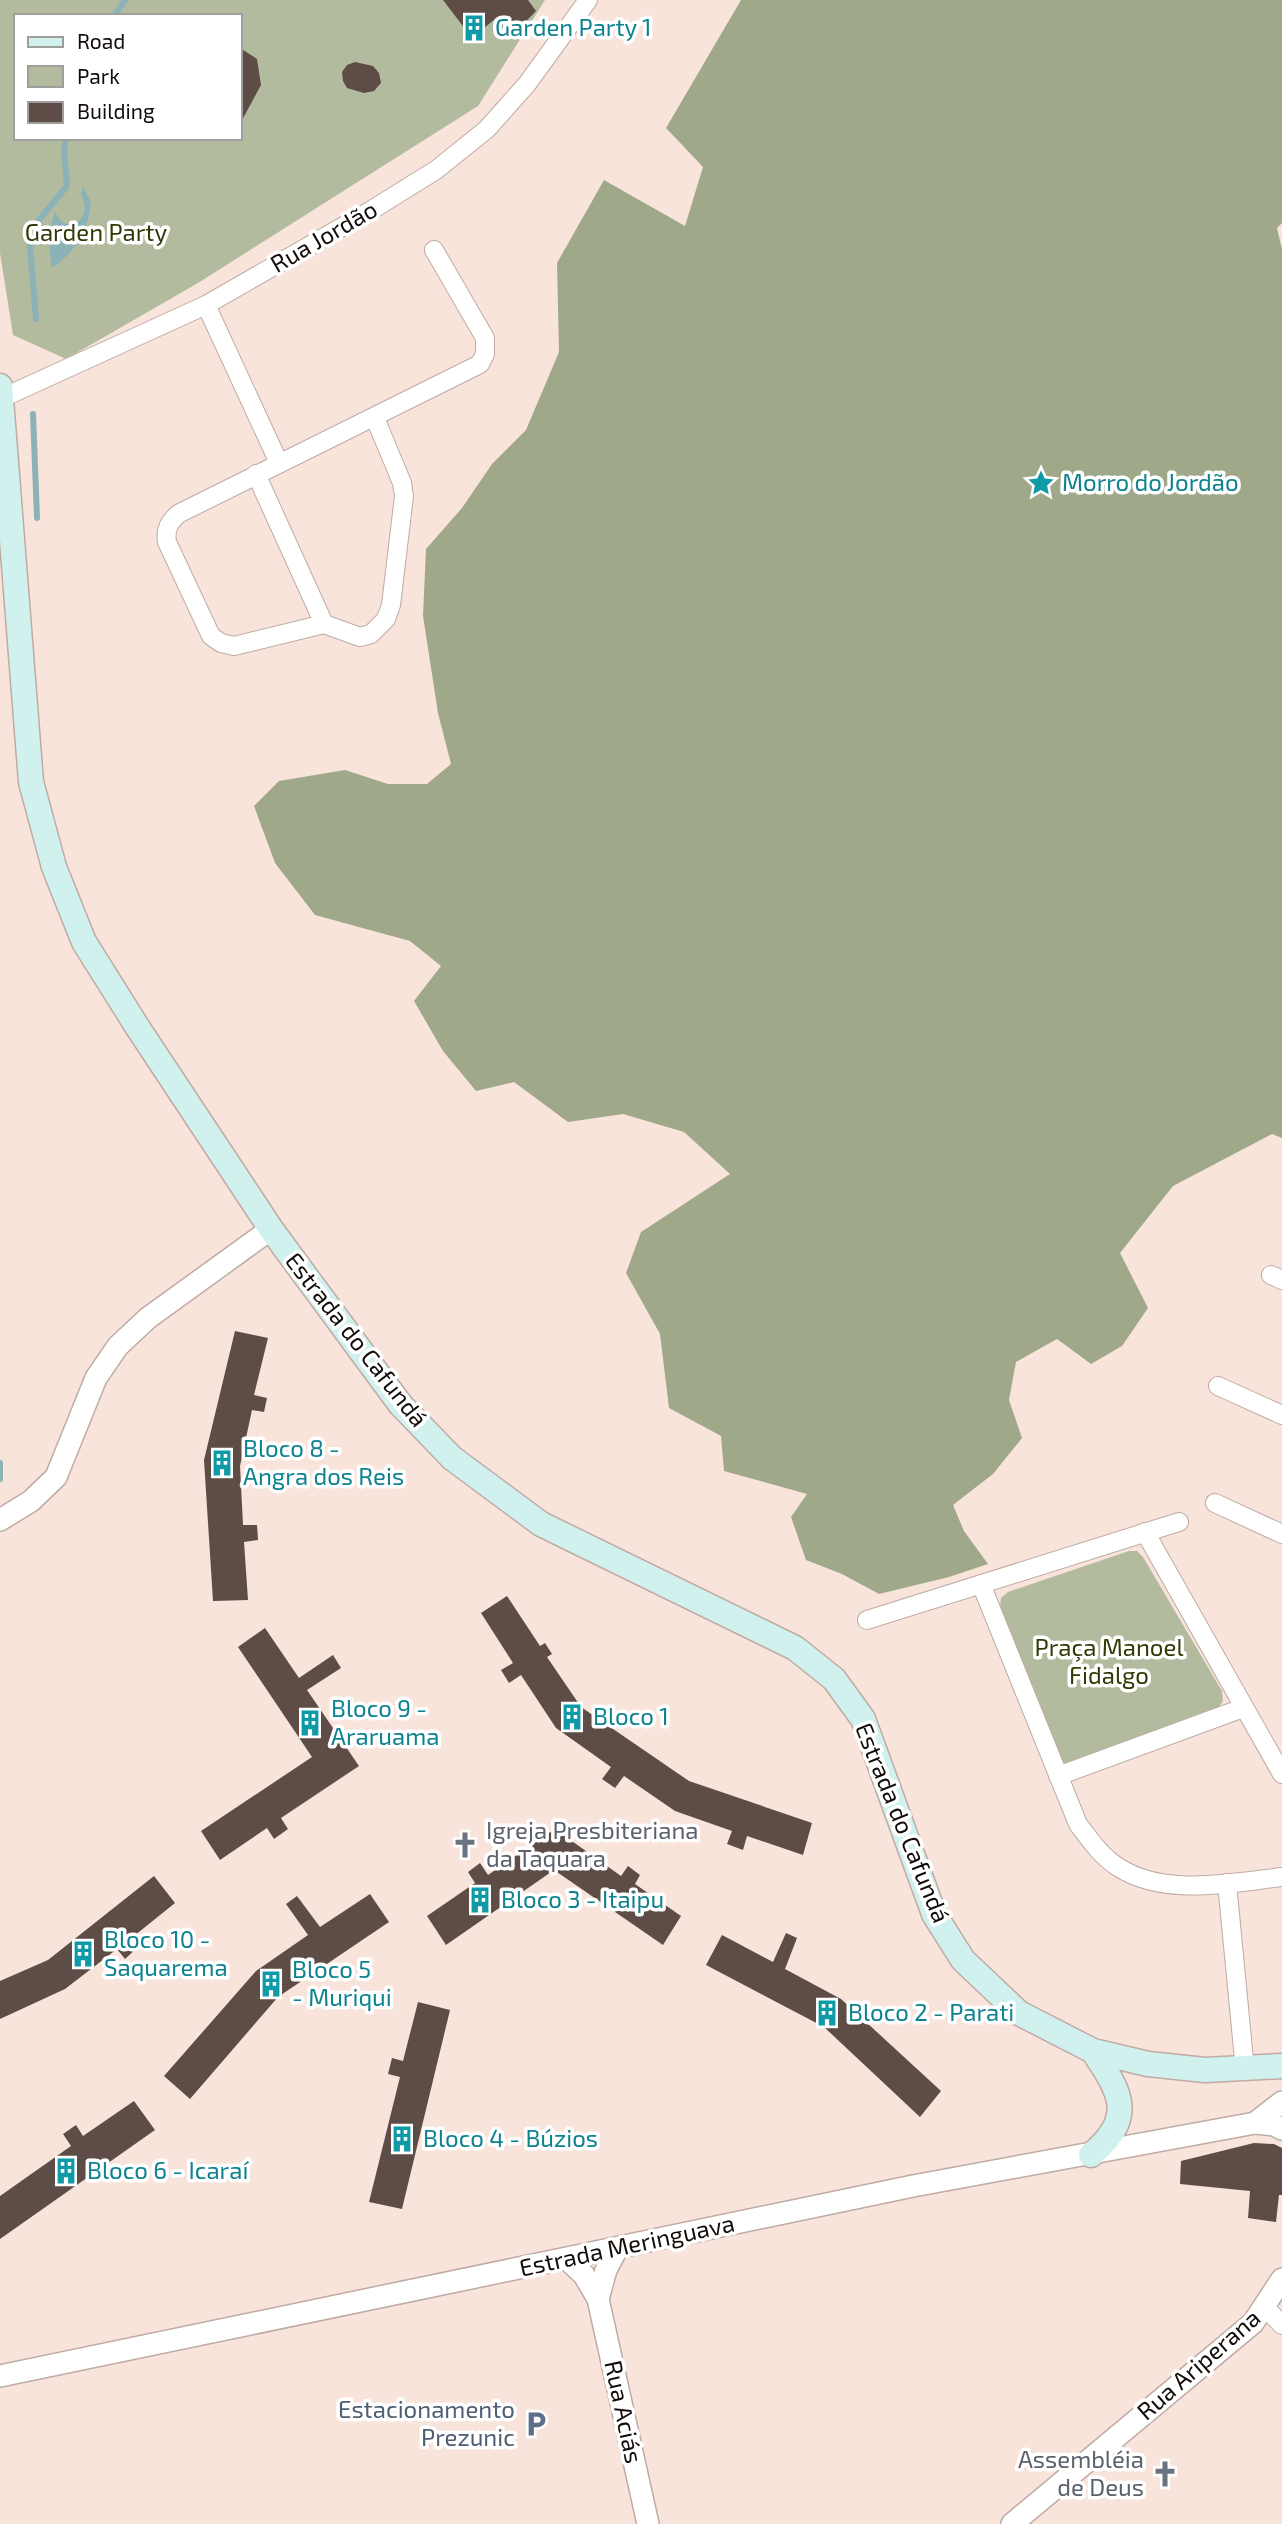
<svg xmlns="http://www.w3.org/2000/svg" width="1282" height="2524" font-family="'Exo 2',sans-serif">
	<rect width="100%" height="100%" fill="#f9e4dc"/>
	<g fill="#b3bb9e" fill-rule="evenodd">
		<path d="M0 0H545L478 106 198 283 66 359 13 335 0 253ZM16 16H240V138H16Z"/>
		<polygon points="1129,1551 1137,1551 1143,1557 1222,1691 1223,1701 1216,1711 1064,1764 1057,1759 1000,1606 1001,1598 1008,1592"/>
	</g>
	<polygon fill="#a0a88a" points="741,0 1282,0 1282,223 1277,228 1282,249 1282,1138 1272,1134 1173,1186 1120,1253 1148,1308 1122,1346 1091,1364 1057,1339 1016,1362 1009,1400 1022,1438 993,1474 953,1505 964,1531 988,1564 949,1577 879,1594 842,1574 806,1560 791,1517 807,1494 724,1471 721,1436 669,1408 660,1334 626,1273 641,1232 730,1174 684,1132 623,1114 568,1122 514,1082 476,1091 443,1051 414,1001 441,966 410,941 315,915 275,863 254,806 279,781 345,770 388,784 427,784 451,764 438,713 423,616 426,549 462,508 492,464 526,430 559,352 557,263 604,180 685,226 703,167 666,128"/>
	<path fill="#8bb2b7" d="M83 187 91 202C87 234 78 249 52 268 48 247 48 233 55 212L61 221 69 225C87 220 87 209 81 194Z"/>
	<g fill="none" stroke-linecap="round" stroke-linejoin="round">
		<g stroke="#8bb2b7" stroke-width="6">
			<polyline points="114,16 125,0"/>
			<polyline points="36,319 30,245 34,226 67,186 64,151 66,138"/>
			<polyline points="33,414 37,518"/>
			<polyline points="0,1463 0,1479"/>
		</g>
	</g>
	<g fill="#5e4c46">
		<polygon points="443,0 528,0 536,11 511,37 495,19 472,38"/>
		<polygon points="240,48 257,59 261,85 240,124"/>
		<polygon points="355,62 373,66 379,73 381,83 374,91 364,93 347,88 343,81 342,72 347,65"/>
		<polygon points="235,1331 268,1338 254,1395 267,1398 264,1412 252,1410 240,1466 243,1525 257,1525 258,1540 244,1542 248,1600 213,1601 204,1460"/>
		<polygon points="507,1596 540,1646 545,1643 552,1654 547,1657 581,1707 689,1781 812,1823 803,1855 747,1836 743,1850 727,1844 732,1831 675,1811 624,1776 615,1788 602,1779 611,1767 556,1728 521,1675 509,1683 501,1670 513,1663 481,1613"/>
		<polygon points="265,1628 299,1678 333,1655 341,1668 307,1690 359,1766 281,1818 288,1829 274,1839 267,1828 220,1860 201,1831 312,1757 238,1647"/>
		<polygon points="555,1829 621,1876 628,1866 640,1875 635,1884 681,1916 663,1945 554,1870 446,1945 427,1916 475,1883 468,1872 480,1863 488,1875"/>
		<polygon points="154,1876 175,1903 129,1940 137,1948 125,1959 117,1949 65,1989 0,2019 0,1981 48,1960"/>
		<polygon points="370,1894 389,1922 278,1997 190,2099 164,2076 256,1971 308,1935 286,1904 297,1896 320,1927"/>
		<polygon points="786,1933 797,1938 785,1969 841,1999 941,2091 920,2117 824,2027 706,1965 722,1935 773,1962"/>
		<polygon points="418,2002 450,2010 402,2209 369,2202 400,2077 388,2074 392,2058 403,2061"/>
		<polygon points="134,2101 155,2130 0,2239 0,2196 71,2146 63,2134 76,2125 83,2136"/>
		<polygon points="1254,2143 1274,2144 1282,2148 1282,2195 1279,2195 1276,2222 1248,2218 1250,2191 1180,2184 1181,2161"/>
	</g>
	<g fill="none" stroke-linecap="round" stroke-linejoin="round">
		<g stroke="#bfaba3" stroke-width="20">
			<g id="minor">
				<polyline points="206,305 279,463"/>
				<polyline points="2,398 206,305 370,211 436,170 487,129 527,84 588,0"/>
				<path d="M375 418 402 483 404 496 391 605 386 619 371 634 360 637 324 624 234 646 221 643 211 636 167 542C165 529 169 523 178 514L480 364 485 354V338L434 250"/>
				<polyline points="256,474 324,624"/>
				<polyline points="1271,1275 1282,1280"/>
				<polyline points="1218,1386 1282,1415"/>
				<polyline points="1215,1503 1282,1534"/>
				<polyline points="1145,1532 1282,1774"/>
				<path d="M981 1584 1078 1824C1090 1840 1101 1856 1118 1867 1164 1897 1231 1883 1282 1877"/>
				<polyline points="867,1620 1179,1522"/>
				<polyline points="1058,1776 1243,1708"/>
				<polyline points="1227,1883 1245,2070"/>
				<polyline points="1265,2307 1282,2325"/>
			</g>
		</g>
		<g stroke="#bfaba3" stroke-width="24">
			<g id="tertiary">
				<polyline points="0,1520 31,1501 56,1477 96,1378 118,1346 148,1318 271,1229"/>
				<polyline points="1255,2123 1282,2102"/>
				<polyline points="567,2259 584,2275 598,2299 648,2524"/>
				<polyline points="598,2299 606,2270 617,2249"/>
				<polyline points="0,2376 913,2186 1255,2123 1274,2125 1282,2129"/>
				<polyline points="1012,2524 1253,2323 1282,2279"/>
			</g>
		</g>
		<g stroke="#bfaba3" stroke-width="27">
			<g id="secondary">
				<polyline points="0,386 31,782 54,867 84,942 138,1028 271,1229 400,1404 452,1458 541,1524 795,1648 834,1679 863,1719 934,1914 963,1960 1019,2013 1093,2051 1148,2064 1205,2070 1282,2066"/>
				<path d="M1091 2155C1136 2117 1121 2093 1093 2051"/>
			</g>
		</g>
		<use href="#minor" stroke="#fff" stroke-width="18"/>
		<use href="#tertiary" stroke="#fff" stroke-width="21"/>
		<use href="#secondary" stroke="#d1f1ef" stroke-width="24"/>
	</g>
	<defs>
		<g id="building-bare" transform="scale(2.1)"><path d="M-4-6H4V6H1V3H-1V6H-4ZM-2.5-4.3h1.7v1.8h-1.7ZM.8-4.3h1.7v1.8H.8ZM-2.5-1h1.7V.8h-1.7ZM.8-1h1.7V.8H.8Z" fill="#0f9aa8" stroke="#fff" stroke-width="2.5" paint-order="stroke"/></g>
		<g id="sight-bare" transform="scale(2.1)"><path d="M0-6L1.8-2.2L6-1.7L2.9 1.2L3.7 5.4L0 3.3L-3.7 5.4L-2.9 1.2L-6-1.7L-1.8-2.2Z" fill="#0f9aa8" stroke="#fff" stroke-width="2.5" paint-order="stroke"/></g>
		<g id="church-bare" transform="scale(2.1)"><path d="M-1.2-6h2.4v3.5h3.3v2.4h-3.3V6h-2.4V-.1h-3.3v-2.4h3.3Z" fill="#6b7280" stroke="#fff" stroke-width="2.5" paint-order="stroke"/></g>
		<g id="parking-bare" transform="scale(2.1)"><path d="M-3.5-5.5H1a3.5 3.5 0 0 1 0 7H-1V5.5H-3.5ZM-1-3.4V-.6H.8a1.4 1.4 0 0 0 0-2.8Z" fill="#5c6f8a" stroke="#fff" stroke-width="2.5" paint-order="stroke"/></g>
	</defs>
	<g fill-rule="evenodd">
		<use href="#building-bare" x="474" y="28"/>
		<use href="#sight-bare" x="1041" y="483"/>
		<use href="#building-bare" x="222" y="1463"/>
		<use href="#building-bare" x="572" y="1717"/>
		<use href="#building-bare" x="310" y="1723"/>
		<use href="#church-bare" x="465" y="1845"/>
		<use href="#building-bare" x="480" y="1900"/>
		<use href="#building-bare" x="83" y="1954"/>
		<use href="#building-bare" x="271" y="1984"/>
		<use href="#building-bare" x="827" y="2013"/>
		<use href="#building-bare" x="402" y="2139"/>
		<use href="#building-bare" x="66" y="2171"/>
		<use href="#parking-bare" x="536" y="2424"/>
		<use href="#church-bare" x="1165" y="2474"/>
	</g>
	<g text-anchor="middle" stroke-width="7" stroke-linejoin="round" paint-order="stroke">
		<g font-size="24" fill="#0d838f" stroke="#fff" text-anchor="start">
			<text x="495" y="36">Garden Party 1</text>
			<text x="1062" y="491">Morro do Jordão</text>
			<text x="243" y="1457">Bloco 8 -<tspan x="243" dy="28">Angra dos Reis</tspan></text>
			<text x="331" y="1717">Bloco 9 -<tspan x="331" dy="28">Araruama</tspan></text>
			<text x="593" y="1725">Bloco 1</text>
			<text x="501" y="1908">Bloco 3 - Itaipu</text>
			<text x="104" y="1948">Bloco 10 -<tspan x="104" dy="28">Saquarema</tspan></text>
			<text x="292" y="1978">Bloco 5<tspan x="292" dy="28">- Muriqui</tspan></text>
			<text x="848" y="2021">Bloco 2 - Parati</text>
			<text x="423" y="2147">Bloco 4 - Búzios</text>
			<text x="87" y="2179">Bloco 6 - Icaraí</text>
		</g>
		<g font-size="24" fill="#313a06" stroke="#fff">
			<text x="96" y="241">Garden Party</text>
			<text x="1109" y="1656">Praça Manoel<tspan x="1109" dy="28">Fidalgo</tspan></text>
		</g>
		<g font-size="24" fill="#120c09" stroke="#fff">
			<text transform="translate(324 237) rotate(-30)" y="8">Rua Jordão</text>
			<text transform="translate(356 1340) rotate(52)" y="8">Estrada do Cafundá</text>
			<text transform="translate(902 1823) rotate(68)" y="8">Estrada do Cafundá</text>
			<text transform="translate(627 2246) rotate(-12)" y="8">Estrada Meringuava</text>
			<text transform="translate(1199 2365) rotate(-41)" y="8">Rua Ariperana</text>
			<text transform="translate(623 2412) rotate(78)" y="8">Rua Aciás</text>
		</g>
		<g font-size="24" fill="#5b616d" stroke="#fff" text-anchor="start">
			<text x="486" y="1839">Igreja Presbiteriana<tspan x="486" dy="28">da Taquara</tspan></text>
			<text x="1144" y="2468" text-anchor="end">Assembléia<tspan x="1144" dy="28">de Deus</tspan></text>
		</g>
		<g font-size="24" fill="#4e5e75" stroke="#fff" text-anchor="end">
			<text x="515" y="2418">Estacionamento<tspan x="515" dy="28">Prezunic</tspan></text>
		</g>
	</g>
	<rect x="14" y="14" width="228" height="126" fill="#ffffff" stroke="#a09e9d" stroke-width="2"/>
	<rect x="28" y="37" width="35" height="10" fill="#d1f1ef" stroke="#a09e9d" stroke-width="2"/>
	<text x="77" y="49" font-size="21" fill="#120c09">Road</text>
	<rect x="28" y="66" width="35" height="21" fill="#b3bb9e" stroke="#a09e9d" stroke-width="2"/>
	<text x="77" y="84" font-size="21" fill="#120c09">Park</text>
	<rect x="28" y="102" width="35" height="21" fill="#5e4c46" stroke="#a09e9d" stroke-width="2"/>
	<text x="77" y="119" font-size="21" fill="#120c09">Building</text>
</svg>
